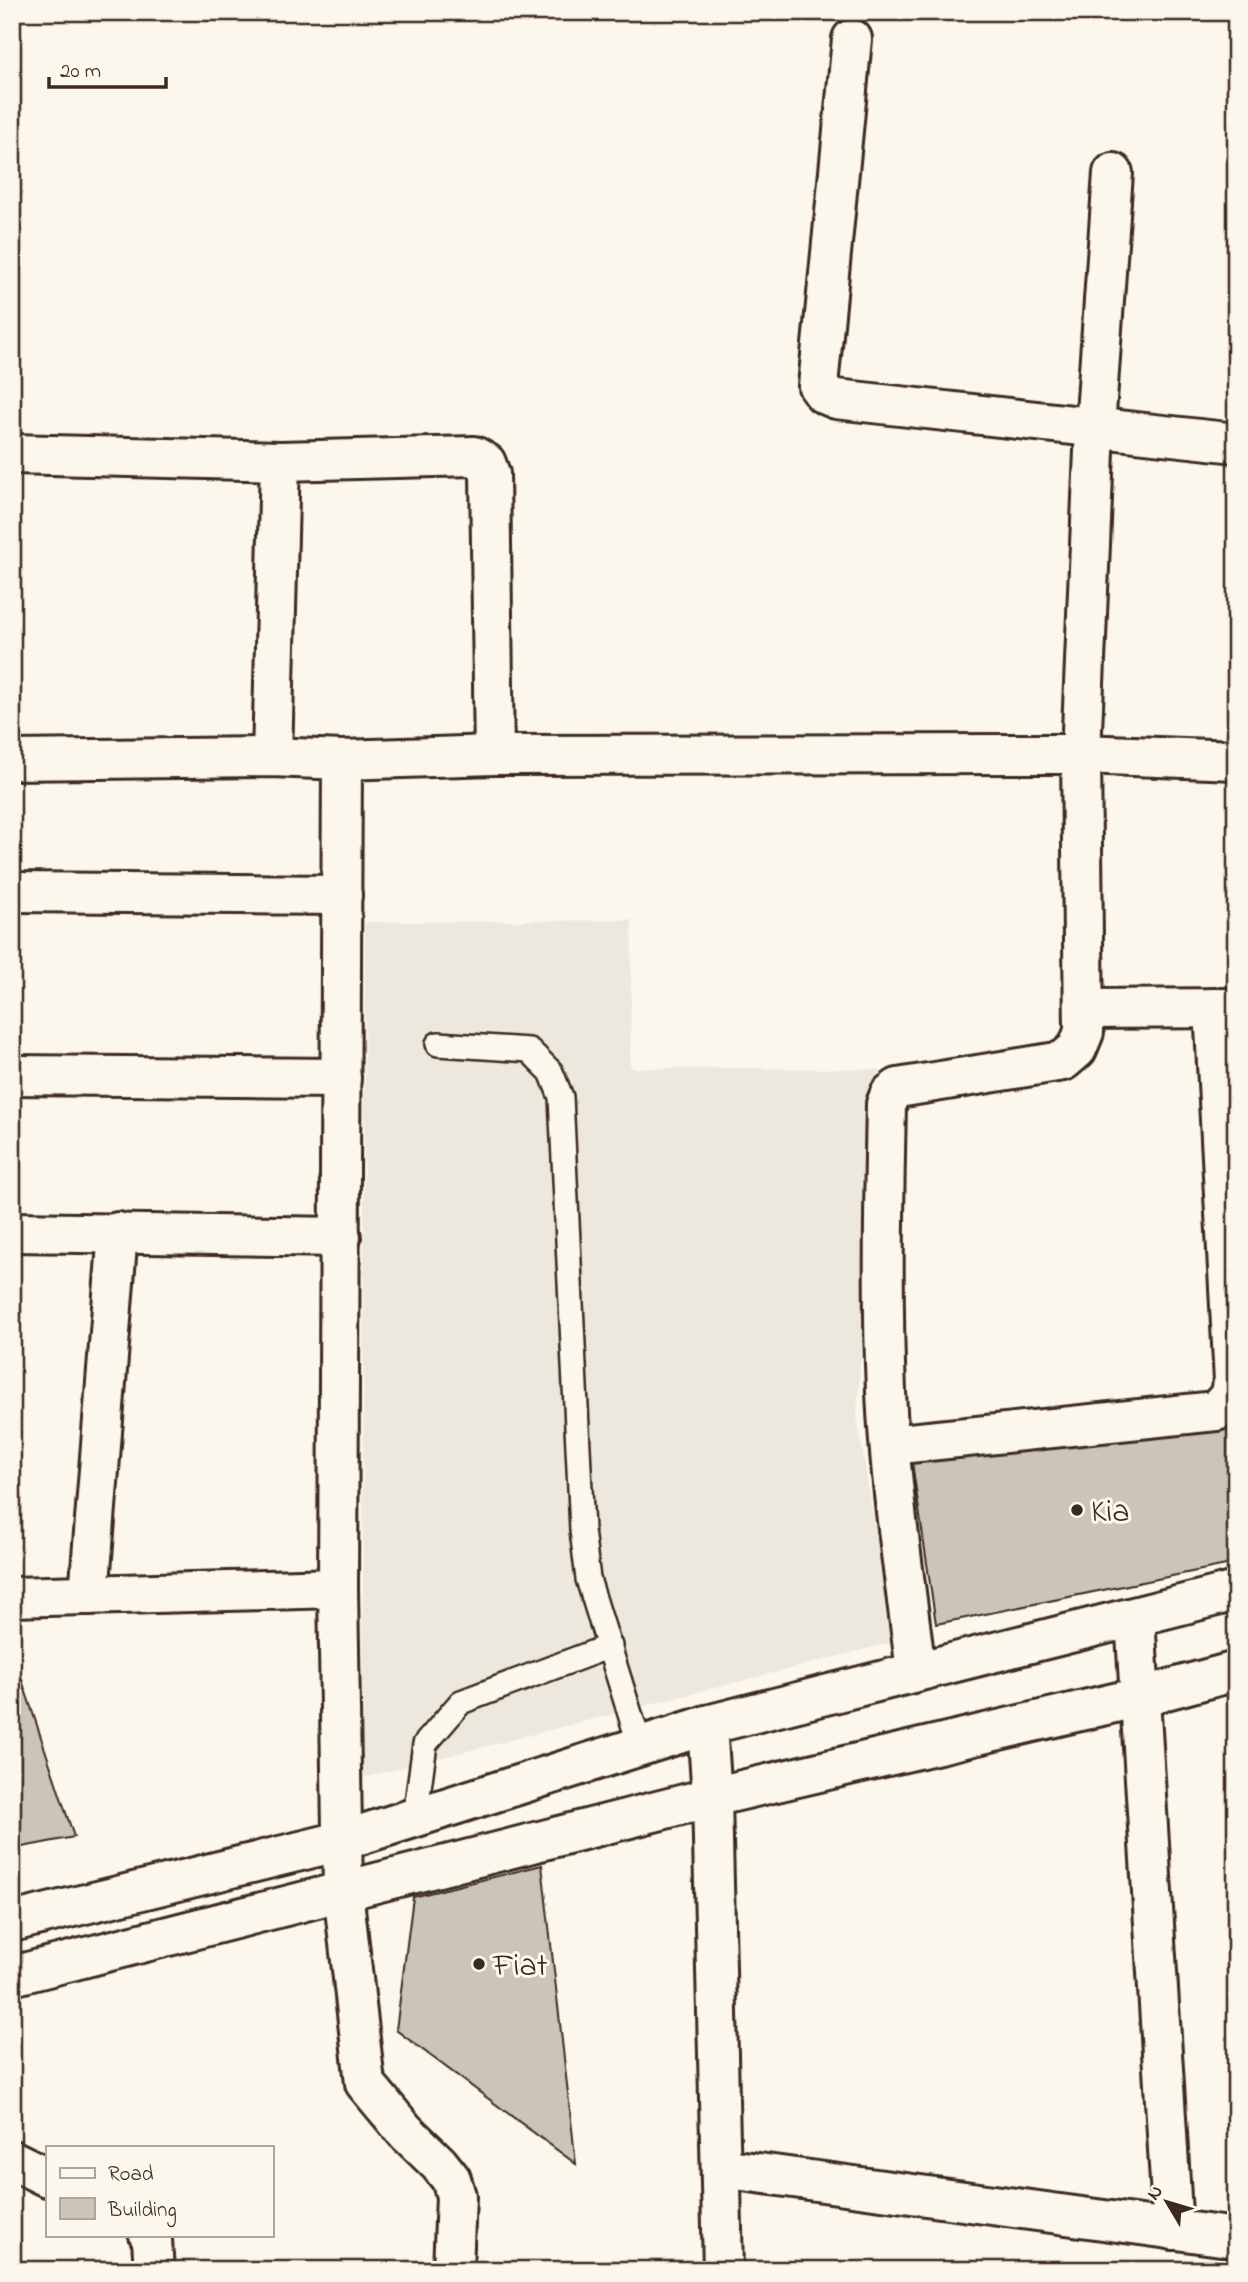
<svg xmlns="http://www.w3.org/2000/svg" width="1248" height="2282" font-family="'Indie Flower',sans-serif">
	<rect width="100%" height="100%" fill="#fbf7ec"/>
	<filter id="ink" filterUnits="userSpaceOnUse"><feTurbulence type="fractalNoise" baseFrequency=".0143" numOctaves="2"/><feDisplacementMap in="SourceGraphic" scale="14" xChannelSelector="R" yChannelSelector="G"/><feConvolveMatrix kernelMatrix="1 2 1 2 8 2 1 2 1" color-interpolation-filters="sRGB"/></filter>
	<g filter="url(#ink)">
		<polygon fill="#ede8dd" points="632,920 630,1068 879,1069 857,1418 894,1642 362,1778 365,922"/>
		<g fill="#ccc4b9" stroke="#3b2a1e" stroke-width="2">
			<polygon points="1236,1417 1236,1563 936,1624 911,1456"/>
			<polygon points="18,1668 74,1837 12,1849 12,1670"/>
			<polygon points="542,1865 576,2164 396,2030 413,1897"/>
		</g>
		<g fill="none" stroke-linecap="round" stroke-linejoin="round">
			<g stroke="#3b2a1e" stroke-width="28">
				<g id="service">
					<polyline points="438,1044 529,1050 551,1072 561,1097 582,1530 588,1579 640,1746"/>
					<polyline points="415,1817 425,1744 461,1702 610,1646"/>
				</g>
			</g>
			<g stroke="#3b2a1e" stroke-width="44">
				<g id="minor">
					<polyline points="852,39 818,386 824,394 836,399 1236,443"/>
					<polyline points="12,454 280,461 474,456 486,463 490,474 494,755"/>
					<polyline points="272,757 280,461"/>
					<polyline points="12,760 272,757 342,760 494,755 1081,754 1236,760"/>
					<polyline points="342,760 338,1588 343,1891 365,2083 405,2131 439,2164 451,2179 456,2196 453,2270"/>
					<polyline points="12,892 342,895"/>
					<polyline points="1084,1009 1236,1008"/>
					<polyline points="12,1075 341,1078"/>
					<polyline points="12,1232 341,1237"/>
					<polyline points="890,1445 1216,1411 1228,1398 1234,1381 1214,1008"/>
					<polyline points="89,1595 118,1232"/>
					<polyline points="12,1597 338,1588"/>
					<polyline points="1135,1618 1173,2230"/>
					<path d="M916 1672C905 1579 890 1485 886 1392 882 1296 884 1200 886 1104L890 1094 898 1088 1063 1061 1077 1049 1084 1032 1081 754 1095 428 1113 173"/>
					<polyline points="707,1725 712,1797 723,2270"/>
					<polyline points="12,2160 47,2177"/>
					<polyline points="721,2168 1236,2238"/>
					<polyline points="149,2235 152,2240 154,2270"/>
				</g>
			</g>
			<g stroke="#3b2a1e" stroke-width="44">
				<g id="secondary">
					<polyline points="12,1922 341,1841 707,1725 1236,1591"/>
					<polyline points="12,1976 712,1797 1140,1697 1236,1671"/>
				</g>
			</g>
			<use href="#service" stroke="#fbf7ec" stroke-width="23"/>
			<use href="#minor" stroke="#fbf7ec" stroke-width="38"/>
			<use href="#secondary" stroke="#fbf7ec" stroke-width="38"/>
		</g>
	</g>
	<g fill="#3b2a1e" stroke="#fbf7ec" stroke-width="2.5">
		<circle cx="1077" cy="1510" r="7"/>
		<circle cx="479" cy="1964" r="7"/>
	</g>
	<g text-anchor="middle" stroke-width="6" stroke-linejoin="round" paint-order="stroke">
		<g font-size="32" fill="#3b2a1e" stroke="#fbf7ec" text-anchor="start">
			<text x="1091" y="1521">Kia</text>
			<text x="493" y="1975">Fiat</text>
		</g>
	</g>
	<rect width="1248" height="2282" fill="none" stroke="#fbf7ec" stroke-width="42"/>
	<rect x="21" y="21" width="1206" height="2240" fill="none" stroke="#3b2a1e" stroke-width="2.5" filter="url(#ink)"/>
	<rect x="46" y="2146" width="228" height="91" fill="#fbf7ec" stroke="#aea59a" stroke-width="2"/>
	<rect x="60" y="2168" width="35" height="10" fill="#fbf7ec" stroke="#aea59a" stroke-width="2"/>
	<text x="108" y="2180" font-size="21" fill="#3b2a1e">Road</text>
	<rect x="60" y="2198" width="35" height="21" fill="#ccc4b9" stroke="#aea59a" stroke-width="2"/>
	<text x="108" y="2216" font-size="21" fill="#3b2a1e">Building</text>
	<g transform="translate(1167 2202) rotate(308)" stroke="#fbf7ec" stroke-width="5" paint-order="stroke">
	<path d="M0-5L12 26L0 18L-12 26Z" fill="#3b2a1e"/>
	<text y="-10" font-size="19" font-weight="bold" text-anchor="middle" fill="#3b2a1e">N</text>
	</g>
	<path d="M49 77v10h117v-10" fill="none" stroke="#3b2a1e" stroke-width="3.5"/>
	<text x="60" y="77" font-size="21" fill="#3b2a1e" stroke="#fbf7ec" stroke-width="5" paint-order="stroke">20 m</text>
</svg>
